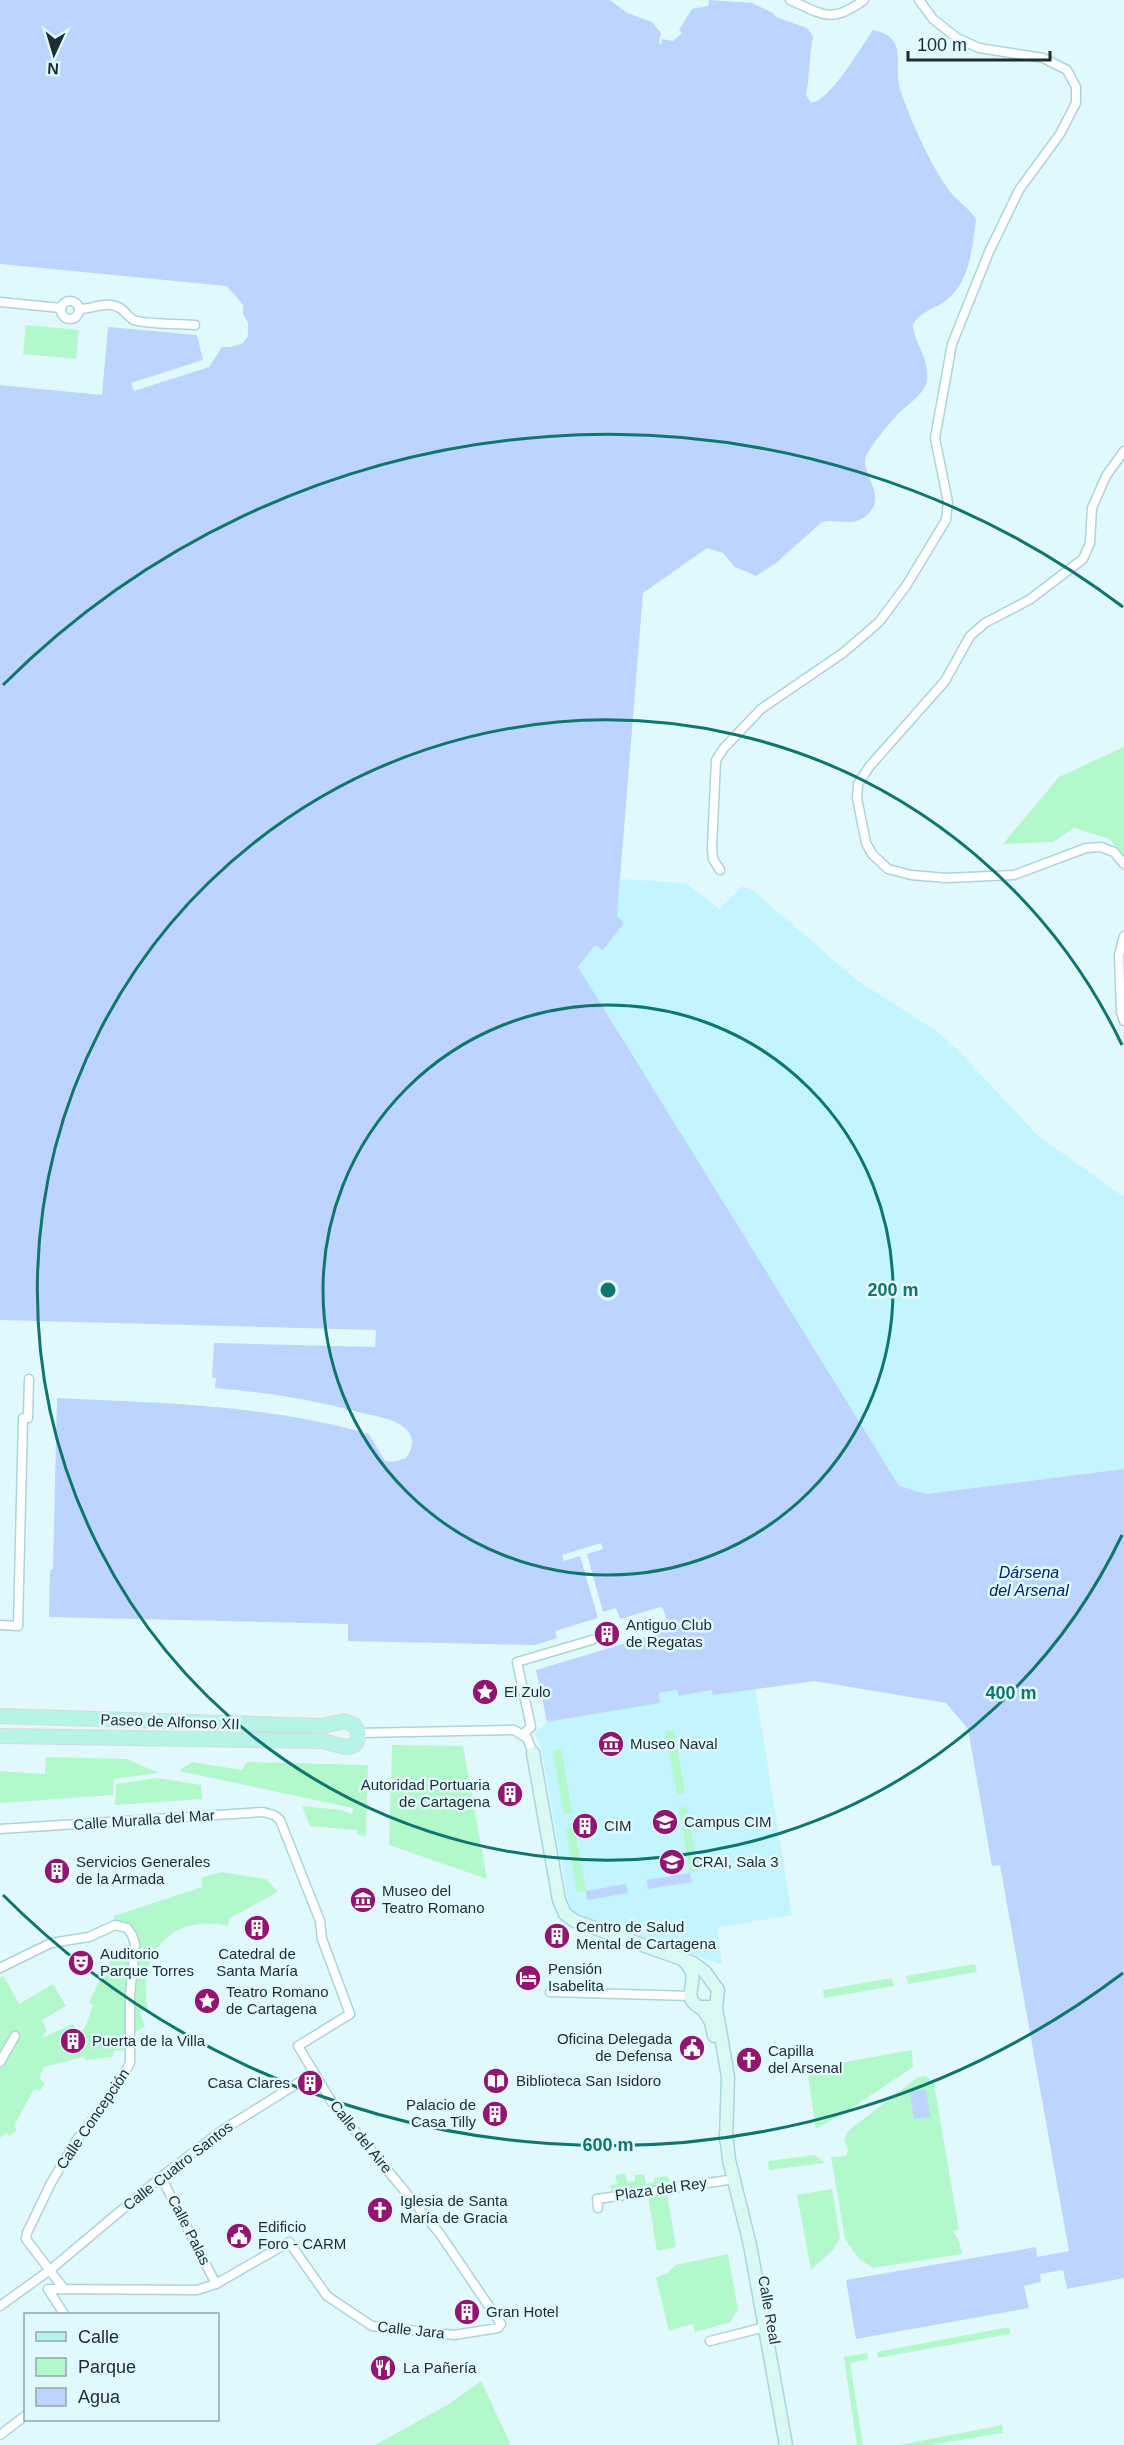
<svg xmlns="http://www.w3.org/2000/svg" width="1124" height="2445" font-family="Helvetica,sans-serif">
	<rect width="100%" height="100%" fill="#e1f9fd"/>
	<g fill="#c2f5fe">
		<polygon points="620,879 686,883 719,909 743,886 752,890 858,981 938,1032 961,1053 1037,1135 1124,1197 1124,1469 926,1494 899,1486 578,967 595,944 603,949 624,923 617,917"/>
		<polygon points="755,1688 792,1915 717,1928 722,1963 720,1964 574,1913 568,1902 542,1752 535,1733 547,1722 660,1703 659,1693 678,1690 679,1696 713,1690 713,1694"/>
	</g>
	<g fill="#b2f8cb">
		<polygon points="26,325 79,330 76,359 23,354"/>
		<polygon points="1124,747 1124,859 1110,839 1074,828 1053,842 1003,844 1059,777"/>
		<polygon points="674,1730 685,1793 677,1794 665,1732"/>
		<polygon points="392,1745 463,1746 487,1879 389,1845"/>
		<polygon points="561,1749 572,1813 564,1814 553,1751"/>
		<polygon points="46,1757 127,1759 159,1773 114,1779 113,1795 0,1803 0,1771 45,1774"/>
		<polygon points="192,1762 242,1770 247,1762 368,1765 366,1836 357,1835 357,1830 310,1826 302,1806 341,1810 352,1814 353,1808 179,1771"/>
		<polygon points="158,1778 201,1785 202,1799 115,1805 116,1784"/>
		<polygon points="687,1807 698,1871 690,1873 679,1808"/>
		<polygon points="574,1826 586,1891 577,1892 566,1828"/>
		<path d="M221 1872 266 1879 278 1892 230 1918 228 1926C171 1913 136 1955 148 2009L140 2012 145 2027 135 2032H125L126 2050 113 2051V2057L85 2060 84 2057 44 2067 39 2079 45 2083 40 2091 34 2089 14 2126 17 2130 10 2136 6 2133 0 2138V1977L4 1976 19 2004 53 1984 66 2006 42 2020 47 2030 42 2038 73 2024 78 2033 85 2028 93 2005 89 2003 102 1974 106 1971 111 1958 125 1955C136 1943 130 1931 115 1928L114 1916 202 1887 201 1878Z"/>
		<polygon points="975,1964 977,1972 908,1984 906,1976"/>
		<polygon points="892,1978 894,1986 824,1998 823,1990"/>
		<polygon points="912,2050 913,2067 844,2113 816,2129 807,2069"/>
		<polygon points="926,2076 934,2084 959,2230 953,2231 960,2244 962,2254 873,2268 859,2259 845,2239 831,2157 846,2156 848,2150 844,2139 848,2131 918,2077"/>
		<polygon points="815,2155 825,2163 769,2170 768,2161"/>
		<polygon points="625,2173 627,2182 635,2181 635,2175 644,2174 646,2184 654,2182 654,2178 668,2176 670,2186 646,2190 644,2188 612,2195 610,2185 617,2184 615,2175"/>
		<polygon points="832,2189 840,2238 833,2250 811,2270 797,2195"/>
		<polygon points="667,2194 676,2247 657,2251 648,2197"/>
		<polygon points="728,2254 738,2310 730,2322 695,2332 692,2324 669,2331 656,2278 669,2272 675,2265"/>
		<polygon points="1009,2327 1010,2334 878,2358 877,2352"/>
		<polygon points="867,2353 868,2359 850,2363 863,2445 857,2445 844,2357"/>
		<polygon points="481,2381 511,2445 375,2445 449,2404"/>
		<polygon points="1002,2425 1003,2433 931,2445 900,2445"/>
	</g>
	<g fill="#bdd4fe">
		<path d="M0 0H610L627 13 652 22 661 33 659 43 661 44 662 39 673 41 682 33 679 30 692 9 708 6 709 0 752 3 773 13 776 17 807 28 813 36C809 56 810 75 806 95L811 103C830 101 862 46 873 30 911 38 892 65 900 89 910 119 930 164 948 189 956 200 968 207 976 219 973 244 970 279 950 297 938 309 926 307 913 324 914 344 930 358 927 380 925 394 908 404 898 414 888 425 875 440 867 454 857 472 888 492 869 513 855 529 838 518 822 522L776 563 756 576 735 567 723 553 707 548 643 593 617 916 624 923 603 950 595 945 578 967 899 1486 926 1494 1124 1469V2278L1067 2289 1063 2270 1040 2274 1041 2282 1024 2286 1029 2308 856 2339 846 2280 1036 2247 1037 2257 1069 2251 1000 1865 992 1866 968 1729 946 1703 814 1681 713 1695 712 1690 679 1696 677 1690 659 1693 660 1703 547 1722 536 1670 656 1634 655 1632 667 1628 669 1625 663 1609 660 1607 620 1619 616 1608 603 1612 587 1554 603 1549 601 1543 562 1555 564 1561 580 1556 598 1618 555 1631 557 1638 535 1645 348 1641V1624L49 1617 50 1570 53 1569 57 1398C161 1403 269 1405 369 1434L385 1461 393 1462 406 1458C413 1449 415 1437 406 1429 395 1419 376 1416 362 1413 314 1400 265 1392 215 1388L216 1378 212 1377 214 1343 375 1347 376 1330 0 1320V385L102 395 108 327 197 335 203 360 131 383 134 391 209 367 222 347H231L243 343 248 336V323L243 314V305L227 286 0 264Z"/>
		<polygon points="690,1873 692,1882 648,1889 647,1880"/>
		<polygon points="626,1884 628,1893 587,1900 586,1891"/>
		<polygon points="926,2089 930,2117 914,2119 910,2092"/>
	</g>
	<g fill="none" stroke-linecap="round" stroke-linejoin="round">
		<g stroke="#abd4db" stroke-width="11">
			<g id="street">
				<path d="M790 0C824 15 831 24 864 0"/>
				<circle cx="70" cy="310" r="9"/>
				<polyline points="0,302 61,308"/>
				<path d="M79 309C93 309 107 300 120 308 125 311 129 318 134 320 141 324 184 324 195 325"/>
				<polyline points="1124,451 1106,476 1092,508 1090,543 1083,559 1029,600 985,623 970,636 945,681 869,767 858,784 857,798 866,843 872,854 888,869 911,875 946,878 1014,875 1086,848 1101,847 1114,852 1124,864"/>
				<polyline points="720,870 713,859 712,848 716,760 724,748 761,709 843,653 879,622 906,586 946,520 948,502 935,438 952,344 989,252 1019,190 1060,134 1076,103 1076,87 1067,70 1043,58 979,48 957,38 933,19 919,0"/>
				<polyline points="1124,936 1119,955 1121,1012 1124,1021"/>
				<polyline points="0,1625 18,1626 23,1418 28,1418 29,1379"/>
				<polyline points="358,1733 514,1730 527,1738 533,1753"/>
				<polyline points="523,1734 531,1727 517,1662 592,1640"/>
				<polyline points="0,1829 263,1812 274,1815 280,1820 320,1921 322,1939 350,2014 298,2046 333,2104 440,2234 501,2324 498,2328 454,2335 372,2326 327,2296 289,2242 216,2284 197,2290 48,2289 64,2314"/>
				<polyline points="0,1968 51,1943 89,1937 115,1925 127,1928 132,1935 135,1944 130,1995 130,2063 117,2087 76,2141 51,2183 27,2233 26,2239 64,2289"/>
				<polyline points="550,1992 690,1996"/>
				<polyline points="0,2062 15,2036"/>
				<polyline points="161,2177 216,2284"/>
				<polyline points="598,2208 597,2199 735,2179"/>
				<polyline points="0,2306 50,2270 161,2177 221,2131 314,2073"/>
				<polyline points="710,2341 765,2327"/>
				<polyline points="0,2435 26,2415"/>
			</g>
		</g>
		<g stroke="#abd4db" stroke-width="15">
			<g id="secondary">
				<polyline points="533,1753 559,1900 565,1914 575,1921 693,1963 705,1972 718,1990 716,2007 728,2077 726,2139"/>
				<path d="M684 1961C705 1981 678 1994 699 2007H709"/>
				<polyline points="702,2008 711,2022 714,2036"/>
				<polyline points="726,2134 729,2160 750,2245 786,2445"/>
			</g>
		</g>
		<g stroke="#d6d9da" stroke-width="16">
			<path id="primary" d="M0 1716 322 1726 345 1721 354 1725C357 1729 360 1733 358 1739 352 1755 334 1742 322 1741L0 1736"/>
		</g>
		<use href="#street" stroke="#fff" stroke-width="8"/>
		<use href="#secondary" stroke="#dbf9f4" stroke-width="12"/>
		<use href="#primary" stroke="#b6f4ea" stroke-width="14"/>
	</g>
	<g fill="none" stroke="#0f766e" stroke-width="3">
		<circle cx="608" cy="1290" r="285"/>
		<path d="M1122 1535A570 570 0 1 1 1122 1045"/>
		<path d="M1123 1973A855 855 0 0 1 3 1895M3 685A855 855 0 0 1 1123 607"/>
	</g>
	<defs>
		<g id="building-disc" transform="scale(1.35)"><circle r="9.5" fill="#911571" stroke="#e1f9fd"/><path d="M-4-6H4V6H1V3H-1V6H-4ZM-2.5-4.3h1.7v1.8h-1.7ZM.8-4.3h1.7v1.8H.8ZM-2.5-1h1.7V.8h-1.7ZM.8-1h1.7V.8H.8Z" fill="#fff"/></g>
		<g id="sight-disc" transform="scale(1.35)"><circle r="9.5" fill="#911571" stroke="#e1f9fd"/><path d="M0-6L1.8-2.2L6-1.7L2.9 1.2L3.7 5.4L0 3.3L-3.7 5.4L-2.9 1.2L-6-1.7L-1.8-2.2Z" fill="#fff"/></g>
		<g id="museum-disc" transform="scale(1.35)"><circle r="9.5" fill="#911571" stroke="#e1f9fd"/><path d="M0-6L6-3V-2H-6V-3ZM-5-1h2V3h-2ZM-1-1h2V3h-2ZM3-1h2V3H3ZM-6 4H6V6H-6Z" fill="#fff"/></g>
		<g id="university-disc" transform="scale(1.35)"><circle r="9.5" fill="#911571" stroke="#e1f9fd"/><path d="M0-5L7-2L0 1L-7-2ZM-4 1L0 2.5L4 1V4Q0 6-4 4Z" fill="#fff"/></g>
		<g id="theatre-disc" transform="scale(1.35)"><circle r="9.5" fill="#911571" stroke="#e1f9fd"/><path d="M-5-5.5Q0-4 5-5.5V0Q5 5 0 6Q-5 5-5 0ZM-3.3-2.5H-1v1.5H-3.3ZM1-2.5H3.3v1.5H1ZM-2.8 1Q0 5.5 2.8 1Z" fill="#fff"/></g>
		<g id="hotel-disc" transform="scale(1.35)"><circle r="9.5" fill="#911571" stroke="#e1f9fd"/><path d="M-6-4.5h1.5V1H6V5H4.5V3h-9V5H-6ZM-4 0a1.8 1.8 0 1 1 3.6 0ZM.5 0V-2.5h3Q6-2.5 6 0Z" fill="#fff"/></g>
		<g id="civic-disc" transform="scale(1.35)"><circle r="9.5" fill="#911571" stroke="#e1f9fd"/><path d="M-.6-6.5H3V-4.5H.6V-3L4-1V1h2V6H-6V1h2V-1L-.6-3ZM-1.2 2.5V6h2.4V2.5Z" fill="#fff"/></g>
		<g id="church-disc" transform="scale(1.35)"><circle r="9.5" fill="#911571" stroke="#e1f9fd"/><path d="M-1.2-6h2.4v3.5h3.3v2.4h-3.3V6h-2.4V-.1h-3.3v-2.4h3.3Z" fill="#fff"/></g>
		<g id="library-disc" transform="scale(1.35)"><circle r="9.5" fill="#911571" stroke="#e1f9fd"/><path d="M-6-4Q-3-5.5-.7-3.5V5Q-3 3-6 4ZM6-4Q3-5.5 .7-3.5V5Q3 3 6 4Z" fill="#fff"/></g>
		<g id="restaurant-disc" transform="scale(1.35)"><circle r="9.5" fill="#911571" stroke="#e1f9fd"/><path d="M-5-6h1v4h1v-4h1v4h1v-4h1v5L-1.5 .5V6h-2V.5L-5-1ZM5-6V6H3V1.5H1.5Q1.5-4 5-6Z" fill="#fff"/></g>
	</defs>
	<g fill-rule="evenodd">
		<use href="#building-disc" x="607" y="1634"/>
		<use href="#sight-disc" x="485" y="1692"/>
		<use href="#museum-disc" x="611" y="1744"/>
		<use href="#building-disc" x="510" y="1794"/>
		<use href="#university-disc" x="665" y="1822"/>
		<use href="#building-disc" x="585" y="1826"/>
		<use href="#university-disc" x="672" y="1862"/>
		<use href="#building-disc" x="57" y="1871"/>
		<use href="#museum-disc" x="363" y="1900"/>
		<use href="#building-disc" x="257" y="1928"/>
		<use href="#building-disc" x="557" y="1936"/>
		<use href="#theatre-disc" x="81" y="1963"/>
		<use href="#hotel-disc" x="528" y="1978"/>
		<use href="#sight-disc" x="207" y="2001"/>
		<use href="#building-disc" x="73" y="2041"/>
		<use href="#civic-disc" x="692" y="2048"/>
		<use href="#church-disc" x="749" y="2060"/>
		<use href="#library-disc" x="496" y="2081"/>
		<use href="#building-disc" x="310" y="2083"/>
		<use href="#building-disc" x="495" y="2114"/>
		<use href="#church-disc" x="380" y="2210"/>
		<use href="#civic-disc" x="239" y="2236"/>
		<use href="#building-disc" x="467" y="2312"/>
		<use href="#restaurant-disc" x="383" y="2368"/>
	</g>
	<g text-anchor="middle" stroke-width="5" stroke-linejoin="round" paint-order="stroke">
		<g font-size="15" fill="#1d2d30" stroke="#e1f9fd" text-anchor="start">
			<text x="626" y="1630">Antiguo Club<tspan x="626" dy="17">de Regatas</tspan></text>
			<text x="504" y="1697">El Zulo</text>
			<text x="630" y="1749">Museo Naval</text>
			<text x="490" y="1790" text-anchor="end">Autoridad Portuaria<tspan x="490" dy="17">de Cartagena</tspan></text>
			<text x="684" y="1827">Campus CIM</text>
			<text x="604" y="1831">CIM</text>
			<text x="76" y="1867">Servicios Generales<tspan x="76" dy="17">de la Armada</tspan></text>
			<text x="692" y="1867">CRAI, Sala 3</text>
			<text x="382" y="1896">Museo del<tspan x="382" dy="17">Teatro Romano</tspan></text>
			<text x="576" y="1932">Centro de Salud<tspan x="576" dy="17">Mental de Cartagena</tspan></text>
			<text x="100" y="1959">Auditorio<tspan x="100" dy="17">Parque Torres</tspan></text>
			<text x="257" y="1959" text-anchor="middle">Catedral de<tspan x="257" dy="17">Santa María</tspan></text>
			<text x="548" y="1974">Pensión<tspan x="548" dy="17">Isabelita</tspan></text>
			<text x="226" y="1997">Teatro Romano<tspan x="226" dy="17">de Cartagena</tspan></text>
			<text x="672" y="2044" text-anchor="end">Oficina Delegada<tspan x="672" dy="17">de Defensa</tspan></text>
			<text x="92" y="2046">Puerta de la Villa</text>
			<text x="768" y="2056">Capilla<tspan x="768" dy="17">del Arsenal</tspan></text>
			<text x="516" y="2086">Biblioteca San Isidoro</text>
			<text x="290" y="2088" text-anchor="end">Casa Clares</text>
			<text x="476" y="2110" text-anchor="end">Palacio de<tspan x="476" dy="17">Casa Tilly</tspan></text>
			<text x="400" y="2206">Iglesia de Santa<tspan x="400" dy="17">María de Gracia</tspan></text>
			<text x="258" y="2232">Edificio<tspan x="258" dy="17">Foro - CARM</tspan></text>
			<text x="486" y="2317">Gran Hotel</text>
			<text x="403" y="2373">La Pañería</text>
		</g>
		<g font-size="15" fill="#1d2d30" stroke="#e1f9fd">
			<text transform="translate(170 1722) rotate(2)" y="5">Paseo de Alfonso XII</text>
			<text transform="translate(144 1820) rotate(-4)" y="5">Calle Muralla del Mar</text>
			<text transform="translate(93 2119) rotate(-56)" y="5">Calle Concepción</text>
			<text transform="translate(361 2137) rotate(51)" y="5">Calle del Aire</text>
			<text transform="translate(178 2166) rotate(-38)" y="5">Calle Cuatro Santos</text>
			<text transform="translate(661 2189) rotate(-8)" y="5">Plaza del Rey</text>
			<text transform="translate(189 2230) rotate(63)" y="5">Calle Palas</text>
			<text transform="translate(769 2310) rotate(80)" y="5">Calle Real</text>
			<text transform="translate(411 2330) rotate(6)" y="5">Calle Jara</text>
		</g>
		<g font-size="16" font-style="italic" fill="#01236f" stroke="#e1f9fd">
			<text x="1029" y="1578">Dársena<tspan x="1029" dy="18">del Arsenal</tspan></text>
		</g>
	</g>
	<circle cx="608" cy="1290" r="9" fill="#0f766e" stroke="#e1f9fd" stroke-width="3"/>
	<g font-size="18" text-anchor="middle" font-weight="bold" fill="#0f766e" stroke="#e1f9fd" stroke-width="5" stroke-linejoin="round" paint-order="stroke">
		<text x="893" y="1296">200 m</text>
		<text x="1011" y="1699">400 m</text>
		<text x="608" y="2151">600 m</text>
	</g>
	<rect x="24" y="2313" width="195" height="108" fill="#e1f9fd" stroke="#93a7ab" stroke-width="1.5"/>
	<rect x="36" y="2332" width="30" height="9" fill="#b6f4ea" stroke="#93a7ab" stroke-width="1.5"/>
	<text x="78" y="2343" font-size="18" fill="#1d2d30">Calle</text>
	<rect x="36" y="2358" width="30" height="18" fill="#b2f8cb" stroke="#93a7ab" stroke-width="1.5"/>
	<text x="78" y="2373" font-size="18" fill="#1d2d30">Parque</text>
	<rect x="36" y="2388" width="30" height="18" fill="#bdd4fe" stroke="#93a7ab" stroke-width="1.5"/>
	<text x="78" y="2403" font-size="18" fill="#1d2d30">Agua</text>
	<g transform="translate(54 54) rotate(184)" stroke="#e1f9fd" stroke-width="4.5" paint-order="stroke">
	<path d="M0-4.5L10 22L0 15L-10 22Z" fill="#1d2d30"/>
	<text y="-9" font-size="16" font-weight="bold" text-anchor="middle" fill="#1d2d30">N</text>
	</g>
	<path d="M908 51v9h142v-9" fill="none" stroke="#1d2d30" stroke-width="3"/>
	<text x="917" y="51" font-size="18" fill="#1d2d30" stroke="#e1f9fd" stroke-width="4.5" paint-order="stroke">100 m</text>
</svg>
